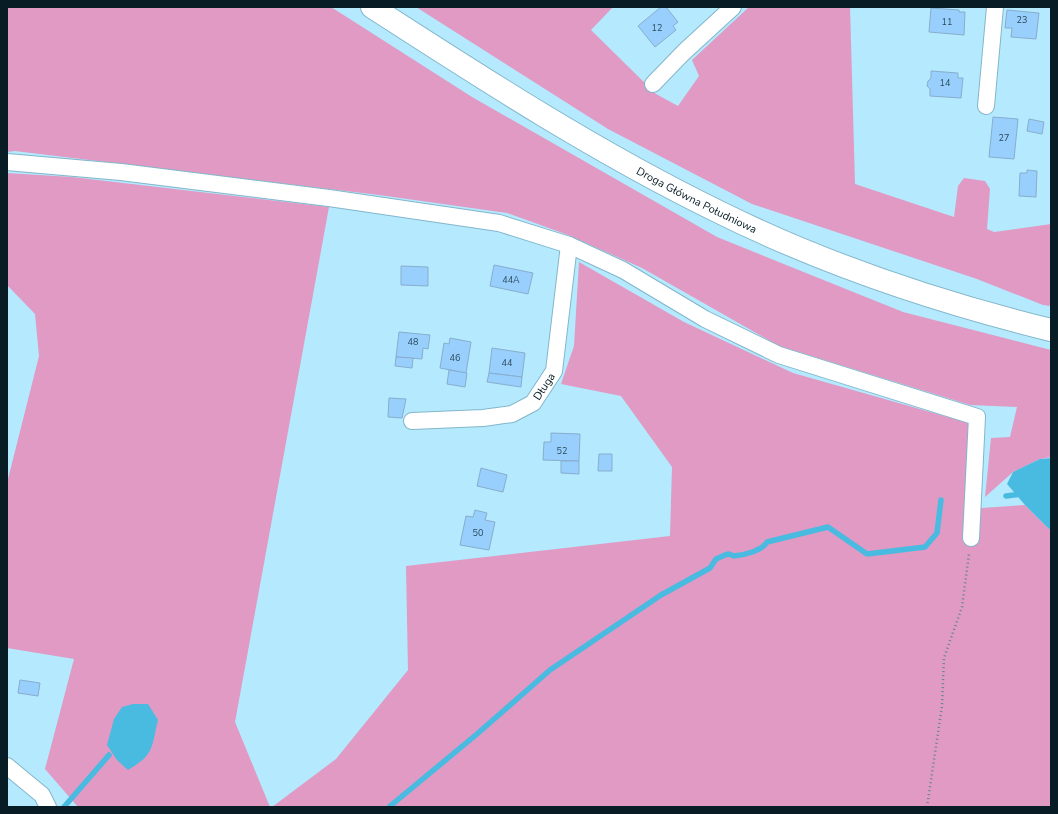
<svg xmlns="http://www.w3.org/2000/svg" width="1058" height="814" font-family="'Nunito Sans',sans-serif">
	<rect width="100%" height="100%" fill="#b4e9fe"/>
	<g fill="#e09ac3">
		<polygon points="7,7 331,7 472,97 717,237 903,312 1051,350 1051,457 1040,459 1013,472 985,497 991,438 1010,437 1017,407 970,405 779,346 642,268 568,235 507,213 379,195 15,151 7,152"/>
		<polygon points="416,7 613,7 591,30 656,94 678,106 699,76 692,60 749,7 850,7 855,184 954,217 958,186 964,178 985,181 990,189 987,229 994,232 1051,224 1051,306 1043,305 977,279 752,204 608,129"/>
		<polygon points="7,173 72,177 329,207 235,722 270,807 78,807 45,769 74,659 7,648 7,483 39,356 35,314 7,285"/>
		<polygon points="579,262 684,322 793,373 969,423 967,509 1025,505 1049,529 1051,529 1051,807 272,807 336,759 408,670 406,566 670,536 672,467 621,396 561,384 574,346"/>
	</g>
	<g fill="#49bae0">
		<polygon points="1051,458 1051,529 1049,529 1025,505 1007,484 1013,472 1040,459"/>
		<path d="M133 704H148L158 720C151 748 155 754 128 770L117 760 107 745 114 719 122 707Z"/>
	</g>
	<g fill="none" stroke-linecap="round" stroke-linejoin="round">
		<g stroke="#49bae0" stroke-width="5.5">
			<polyline points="1006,496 1023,494"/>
			<polyline points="64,807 109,755"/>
			<path d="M389 807 477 734 550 670 661 595 710 568 716 559 725 555 729 554 734 556C744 555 762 551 767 542L828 527 867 554 925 547 937 533 941 500"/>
		</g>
	</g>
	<g fill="#98cffd" stroke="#88adcd">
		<polygon points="661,7 666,7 678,22 673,26 676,30 655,47 638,26"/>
		<polygon points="931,8 959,10 959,12 965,12 964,35 929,32"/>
		<polygon points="1007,10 1039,13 1036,39 1011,37 1012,28 1005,28"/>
		<polygon points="931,71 958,73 958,78 963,78 961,98 930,96 930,89 927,86 928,81 931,78"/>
		<polygon points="993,117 1018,119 1014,159 989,157"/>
		<polygon points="1029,119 1044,122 1042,134 1027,131"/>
		<polygon points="1027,170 1037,171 1036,197 1019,196 1020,173 1027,173"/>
		<polygon points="494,265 533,273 528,294 490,286"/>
		<polygon points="401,266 428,267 428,286 401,285"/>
		<polygon points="399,332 430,335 428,349 423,348 422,359 396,357"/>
		<polygon points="450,338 471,342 466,373 440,368 444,343 449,344"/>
		<polygon points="492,348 525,353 522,377 489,373"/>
		<polygon points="396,357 413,358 412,368 395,366"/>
		<polygon points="449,370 467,373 465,387 447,384"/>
		<polygon points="489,373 522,377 521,387 487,382"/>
		<polygon points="389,398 406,399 402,418 388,417"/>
		<polygon points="551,433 580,434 579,461 543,460 544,442 551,442"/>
		<polygon points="599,454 612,454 612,471 598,471"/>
		<polygon points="561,461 579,461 579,474 561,473"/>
		<polygon points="481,468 507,475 503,492 477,486"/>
		<polygon points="475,510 487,513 485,520 495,522 489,550 460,545 466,516 473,517"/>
		<polygon points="20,680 40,683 38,696 18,693"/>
	</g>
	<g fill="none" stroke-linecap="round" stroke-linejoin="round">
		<g stroke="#83b6ca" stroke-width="18">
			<g id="minor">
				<polyline points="653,84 684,52 733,7"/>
				<polyline points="986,106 995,7"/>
				<polyline points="7,162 121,172 329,198 499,223 569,245 623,270 705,319 779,355 977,417 971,538"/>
				<path id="s1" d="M412 421 483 418 512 414 533 403 554 371 569 245"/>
				<polyline points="7,766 42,795 48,807"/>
			</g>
		</g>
		<g stroke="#83b6ca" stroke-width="24">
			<g id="secondary">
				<path id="s2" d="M372 7C485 80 598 153 719 212 824 264 937 302 1051 330"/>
			</g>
		</g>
		<polyline stroke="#5e8492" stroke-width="2.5" stroke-dasharray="1 3" stroke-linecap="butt" points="927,807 942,706 944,658 962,607 969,554"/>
		<use href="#minor" stroke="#fff" stroke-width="16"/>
		<use href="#secondary" stroke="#fff" stroke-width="22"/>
	</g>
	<g text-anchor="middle" stroke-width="3" stroke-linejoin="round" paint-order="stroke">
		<g font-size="9" fill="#2b495a">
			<text x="1022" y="23">23</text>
			<text x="947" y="25">11</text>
			<text x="657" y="31">12</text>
			<text x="945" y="86">14</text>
			<text x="1004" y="141">27</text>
			<text x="511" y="283">44A</text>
			<text x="413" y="345">48</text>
			<text x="455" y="361">46</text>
			<text x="507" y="366">44</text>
			<text x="562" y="454">52</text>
			<text x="478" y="536">50</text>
		</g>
		<g font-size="11" fill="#071c24" stroke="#fff">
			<text dy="4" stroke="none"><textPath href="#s2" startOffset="378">Droga Główna Południowa</textPath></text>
			<text dy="4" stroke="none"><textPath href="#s1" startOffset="144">Długa</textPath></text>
		</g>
	</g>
	<rect width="1058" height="814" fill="none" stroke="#071c24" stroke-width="16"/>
</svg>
